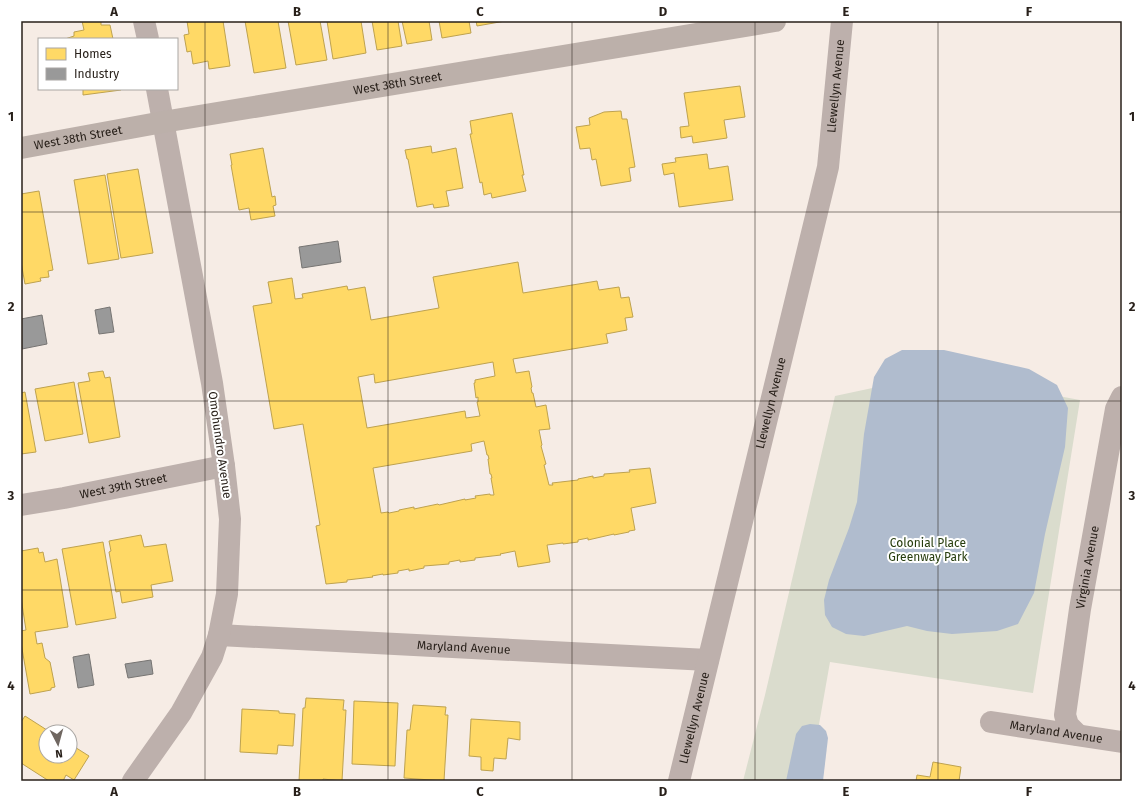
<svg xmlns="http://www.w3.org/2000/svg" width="1143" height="802" font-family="'Fira Sans',sans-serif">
	<rect width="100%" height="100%" fill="#f6ece5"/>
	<polygon fill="#dadccd" points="938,374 1080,400 1033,693 830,662 809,781 743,781 765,695 835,396"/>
	<g fill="#b0bcce">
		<polygon points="902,350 944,350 1029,369 1057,385 1068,408 1065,447 1045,534 1034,593 1018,624 997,631 952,634 927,631 907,626 864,636 846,634 832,627 825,615 824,600 829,580 849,528 857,502 864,434 874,377 885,359"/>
		<polygon points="810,724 820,725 826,731 828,738 823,781 786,781 796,734 802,726"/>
	</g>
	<g fill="#ffd966" stroke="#bea24f" fill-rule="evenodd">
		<polygon points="82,21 101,21 101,25 110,25 113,39 65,39 74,36 74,32 84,30"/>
		<polygon points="187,21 223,21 230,66 209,69 208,61 193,64 191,51 187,52 184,35 189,34"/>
		<polygon points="245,21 278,21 286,68 254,73"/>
		<polygon points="288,21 320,21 327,60 296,65"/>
		<polygon points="327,21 361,21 366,53 333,59"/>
		<polygon points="372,21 398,21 402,46 377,50"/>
		<polygon points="402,21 429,21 432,40 407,44"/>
		<polygon points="439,21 469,21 471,33 442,38"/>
		<polygon points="476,21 505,21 477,26"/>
		<polygon points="740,86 745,117 724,120 727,138 693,143 692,136 681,138 680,127 689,126 684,93"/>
		<polygon points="83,89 121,89 121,90 83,95"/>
		<polygon points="621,111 622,119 627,119 635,167 629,168 631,181 601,186 596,159 592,160 590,148 580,149 576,127 590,125 589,118 604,112"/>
		<polygon points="512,113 524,175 522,175 526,191 492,198 491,193 484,195 482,182 480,183 470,134 472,134 470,121"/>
		<polygon points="431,146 432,153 456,148 463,188 446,191 449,206 434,208 433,204 417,207 408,159 407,159 405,150"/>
		<polygon points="263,148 272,197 275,196 276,205 273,206 275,216 251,220 249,208 239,210 231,165 232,165 230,154"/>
		<polygon points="707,154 709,169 728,166 733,200 679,207 674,173 664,175 662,164 676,162 675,158"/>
		<polygon points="138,169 153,253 121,258 107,174"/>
		<polygon points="105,175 119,259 88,264 74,180"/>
		<polygon points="39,191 53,270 48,271 49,277 40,278 41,281 25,284 21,262 21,194"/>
		<path d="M518 262 523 293 597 281 599 290 619 287 621 298 629 297 633 317 625 318 627 330 606 334 608 343 513 359 516 373 529 371 532 387 531 388 532 393H533L536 407 546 405 550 429 539 430 542 445 541 446 546 464 544 465 549 485H553L552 483 578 480V479L593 476V478L604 476V474L630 472 629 470 650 468 656 503 631 508 635 530 629 531V532L614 535V534L588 540V538L578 540V542L563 544V543L547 545 550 562 518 567 515 551 500 554 501 555 475 558V560L460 562V560L449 562V564L424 566V568L409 571V569L398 571V573L383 575V574L372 576 373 577 347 580V582L326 584 316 526 320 525 303 424 274 429 253 306 272 303 268 282 292 278 295 299 303 298 302 294 347 286 348 290 365 287 371 320 439 308 433 277ZM493 362 495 376 475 380V383H474L476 398 478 397V402H477L480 416 466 418 465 411 367 428 358 377 374 374 375 383ZM484 441 487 455H488L489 459H488L490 474H491L492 478H491L494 495H490V494L475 496 476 498 465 500V499L439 505 438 504 414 509V507L399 510V511L389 513 388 512 381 513 373 468 472 451 471 444Z"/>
		<polygon points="103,371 105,378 110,377 120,437 89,443 78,383 90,381 88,373"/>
		<polygon points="74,382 83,434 45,441 35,389"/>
		<polygon points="25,392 36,452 21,454 21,393"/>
		<polygon points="141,535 144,547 166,544 173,581 151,585 153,597 122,603 120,591 116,592 109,552 111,551 109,541"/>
		<polygon points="103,542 116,618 76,625 62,549"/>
		<polygon points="38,548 39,553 43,552 45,562 57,559 68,627 35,632 37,644 42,643 45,658 50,662 55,687 51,688 51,690 30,694 21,643 21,631 26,630 21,598 21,551"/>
		<polygon points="306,698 344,700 343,710 346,710 342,781 323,779 323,781 299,781 303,708 305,708"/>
		<polygon points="354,701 398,703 395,766 352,764"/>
		<polygon points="413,705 446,707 445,715 448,715 444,781 404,778 407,730 410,730"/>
		<polygon points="242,709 279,711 279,713 295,714 293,746 278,745 277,754 240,752"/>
		<polygon points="25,716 50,732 46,732 46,756 70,756 70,744 89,756 74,780 66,775 63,781 49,781 21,763 21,722"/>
		<polygon points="471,719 520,722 520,740 508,738 506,759 494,758 493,771 481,770 481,757 469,756"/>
		<polygon points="933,762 961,767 959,781 916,781 917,775 930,777"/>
	</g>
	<g fill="#999" stroke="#777573">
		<polygon points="338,241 341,262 302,268 299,247"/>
		<polygon points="110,307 114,332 99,334 95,310"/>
		<polygon points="42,315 47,344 22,349 21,319"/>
		<polygon points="89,654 94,685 78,688 73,657"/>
		<polygon points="151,660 153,674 128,678 125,664"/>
	</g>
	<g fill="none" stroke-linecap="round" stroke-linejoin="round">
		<g stroke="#bdb0ac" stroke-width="22">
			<polyline points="144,21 148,39"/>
			<path id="s1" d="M21 505 64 498 224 466"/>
			<path id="s2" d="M219 635 708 660"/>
			<path id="s3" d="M991 722 1122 742"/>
			<path id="s4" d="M1078 735 1068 725 1065 715 1080 609 1116 409 1122 397"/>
			<polyline points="133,781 181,713 212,657 219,635 227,594 230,519 224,466 212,383 157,89"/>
		</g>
		<path stroke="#bdb0ac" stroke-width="22" id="s5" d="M679 781 828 167 842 21"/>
		<path stroke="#bcb0aa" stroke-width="22" id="s6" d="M21 148 163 122 775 21"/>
	</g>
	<path fill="none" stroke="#28201a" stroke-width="1" stroke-opacity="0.55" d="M205 21V781M388 21V781M572 21V781M755 21V781M938 21V781M21 212H1122M21 401H1122M21 590H1122"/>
	<g text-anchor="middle" stroke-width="4" stroke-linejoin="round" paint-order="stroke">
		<g font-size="12" fill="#28201a" stroke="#fff">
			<text dy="4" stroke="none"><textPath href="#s6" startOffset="382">West 38th Street</textPath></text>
			<text dy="4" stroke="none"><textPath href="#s5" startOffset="713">Llewellyn Avenue</textPath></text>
			<text dy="4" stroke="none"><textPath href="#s6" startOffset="58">West 38th Street</textPath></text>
			<text dy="4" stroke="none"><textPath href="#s5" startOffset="389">Llewellyn Avenue</textPath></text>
			<text transform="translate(220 445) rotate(82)" y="4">Omohundro Avenue</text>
			<text dy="4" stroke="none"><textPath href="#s1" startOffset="104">West 39th Street</textPath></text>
			<text dy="4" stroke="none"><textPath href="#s4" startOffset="174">Virginia Avenue</textPath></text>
			<text dy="4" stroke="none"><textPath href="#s2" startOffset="245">Maryland Avenue</textPath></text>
			<text dy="4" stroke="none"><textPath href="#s5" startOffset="65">Llewellyn Avenue</textPath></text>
			<text dy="4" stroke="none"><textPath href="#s3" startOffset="66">Maryland Avenue</textPath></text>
		</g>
		<g font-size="12" fill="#273d0d" stroke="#fff">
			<text x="928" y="547">Colonial Place<tspan x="928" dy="14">Greenway Park</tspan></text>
		</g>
	</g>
	<rect width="1143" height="802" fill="none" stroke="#ffffff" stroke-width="44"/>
	<rect x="38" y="38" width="140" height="52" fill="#ffffff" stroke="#a9a6a3"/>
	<rect x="46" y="48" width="20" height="12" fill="#ffd966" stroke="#a9a6a3"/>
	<text x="74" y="58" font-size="12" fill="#28201a">Homes</text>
	<rect x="46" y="68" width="20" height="12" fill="#999999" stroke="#a9a6a3"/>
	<text x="74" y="78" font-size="12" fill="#28201a">Industry</text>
	<g transform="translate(58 744) rotate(174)"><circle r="19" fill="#ffffff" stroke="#a9a6a3"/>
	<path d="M0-3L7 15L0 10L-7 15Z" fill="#706761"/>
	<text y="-6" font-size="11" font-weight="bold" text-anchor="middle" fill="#28201a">N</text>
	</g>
	<rect x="22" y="22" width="1099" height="758" fill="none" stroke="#28201a" stroke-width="1.5"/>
	<g font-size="13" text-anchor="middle" font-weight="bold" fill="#28201a">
		<text x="114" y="16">A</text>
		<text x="297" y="16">B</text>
		<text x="480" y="16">C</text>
		<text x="663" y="16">D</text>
		<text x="846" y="16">E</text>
		<text x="1029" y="16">F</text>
		<text x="11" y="121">1</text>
		<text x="1132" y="121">1</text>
		<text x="11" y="311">2</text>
		<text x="1132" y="311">2</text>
		<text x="11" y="500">3</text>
		<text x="1132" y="500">3</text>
		<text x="11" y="690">4</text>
		<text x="1132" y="690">4</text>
		<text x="114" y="796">A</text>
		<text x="297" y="796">B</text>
		<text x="480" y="796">C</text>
		<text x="663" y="796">D</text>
		<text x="846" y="796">E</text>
		<text x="1029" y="796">F</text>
	</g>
</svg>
